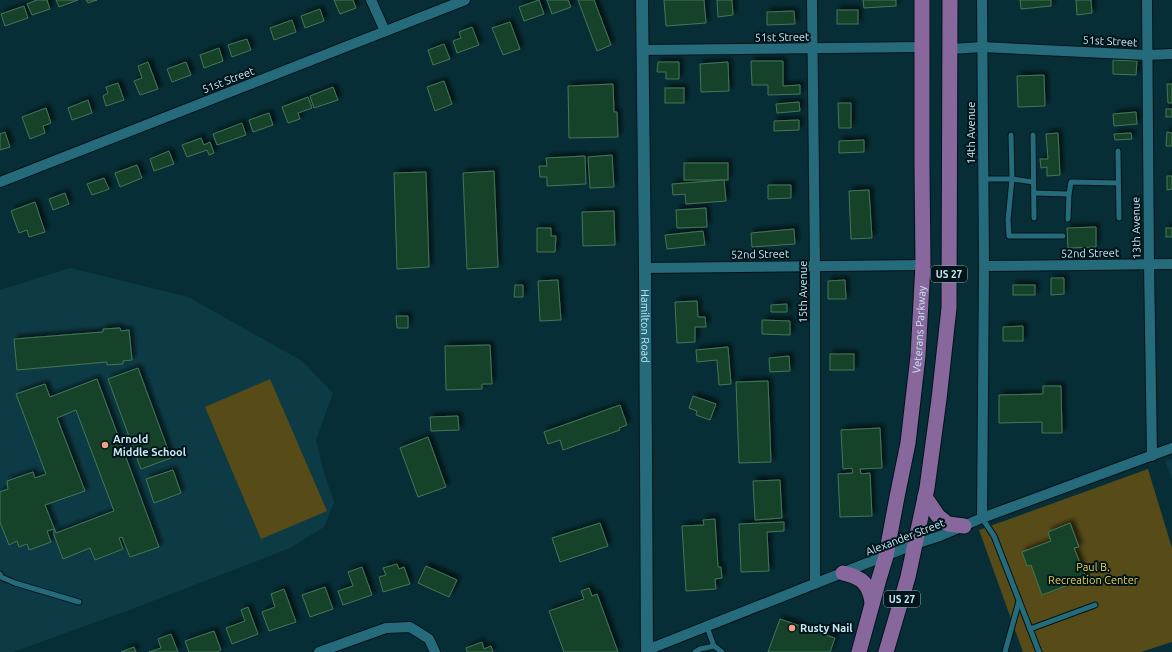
<svg xmlns="http://www.w3.org/2000/svg" width="1172" height="652" font-family="Ubuntu,sans-serif">
	<defs>
		<filter id="shadow"><feDropShadow dx="3.5" dy="-3.5" stdDeviation="2" flood-color="#0009"/></filter>
	</defs>
	<rect width="100%" height="100%" fill="#072e36"/>
	<g fill="#0d3b45">
		<polygon points="70,268 188,297 302,361 333,393 316,440 324,473 334,502 324,527 290,548 132,609 13,652 0,652 0,290"/>
		<polygon points="1172,459 1172,480 1165,461"/>
	</g>
	<g fill="#574b18">
		<polygon points="270,379 327,511 261,539 205,407"/>
		<polygon points="1148,469 1172,548 1172,642 1141,652 1023,652 979,530"/>
	</g>
	<g fill="#16422a" stroke="#437658" fill-rule="evenodd" filter="url(#shadow)">
		<polygon points="37,0 47,0 50,9 32,15 27,4"/>
		<polygon points="56,0 78,0 59,7"/>
		<polygon points="86,0 97,0 88,3"/>
		<polygon points="334,0 353,0 356,8 340,14"/>
		<polygon points="539,0 544,14 524,21 519,7"/>
		<polygon points="547,0 568,0 571,7 552,14"/>
		<polygon points="578,0 594,0 611,45 597,51"/>
		<polygon points="664,0 704,0 706,23 666,26"/>
		<polygon points="717,0 732,0 733,15 718,17"/>
		<polygon points="863,0 896,0 896,6 864,8"/>
		<polygon points="1020,0 1051,0 1051,6 1021,9"/>
		<polygon points="1076,0 1091,0 1092,13 1077,15"/>
		<polygon points="24,6 28,18 5,26 1,14"/>
		<polygon points="320,9 324,21 305,28 301,16"/>
		<rect x="837" y="10" width="21" height="14"/>
		<polygon points="794,11 795,24 767,25 767,12"/>
		<polygon points="292,20 296,32 274,40 270,28"/>
		<polygon points="510,22 520,49 503,55 492,28"/>
		<polygon points="472,27 479,45 457,53 453,41 461,38 459,32"/>
		<polygon points="247,39 251,50 232,57 228,45"/>
		<polygon points="444,44 450,59 433,65 428,50"/>
		<polygon points="219,48 223,61 204,68 200,55"/>
		<polygon points="1113,60 1137,61 1136,75 1113,74"/>
		<polygon points="751,61 783,61 783,86 800,85 800,94 768,95 768,85 752,85"/>
		<polygon points="148,62 158,89 140,95 134,81 142,78 138,66"/>
		<polygon points="186,62 191,75 172,82 167,69"/>
		<polygon points="658,62 679,62 679,79 666,79 666,72 657,72"/>
		<polygon points="728,62 729,91 701,92 700,64"/>
		<polygon points="1044,75 1045,106 1018,107 1017,76"/>
		<polygon points="444,81 452,104 435,111 427,87"/>
		<polygon points="118,83 124,100 106,106 103,96 108,93 106,87"/>
		<polygon points="613,84 614,112 617,112 618,137 569,138 568,86"/>
		<polygon points="1167,84 1172,84 1172,103 1168,103"/>
		<polygon points="333,87 338,100 314,108 310,96"/>
		<rect x="665" y="88" width="19" height="15"/>
		<polygon points="308,97 312,108 298,113 300,119 288,123 282,107"/>
		<polygon points="88,100 92,113 72,120 68,108"/>
		<polygon points="799,102 800,111 777,113 776,104"/>
		<polygon points="838,103 851,103 851,128 839,128"/>
		<polygon points="46,108 51,123 43,126 45,133 30,139 22,117"/>
		<rect x="1166" y="109" width="6" height="8"/>
		<polygon points="1136,112 1137,124 1114,126 1113,114"/>
		<polygon points="269,113 273,125 253,132 249,120"/>
		<polygon points="799,120 799,130 774,131 774,121"/>
		<polygon points="242,123 246,135 217,145 213,134"/>
		<polygon points="5,132 10,147 0,150 0,134"/>
		<polygon points="1167,132 1172,133 1172,146 1166,146"/>
		<polygon points="1058,133 1060,175 1047,176 1047,167 1041,168 1040,159 1048,159 1046,134"/>
		<polygon points="1131,133 1132,139 1115,140 1114,134"/>
		<polygon points="201,138 204,145 210,142 214,153 209,155 207,150 187,157 182,145"/>
		<polygon points="864,140 864,152 839,153 839,141"/>
		<polygon points="169,151 174,164 154,171 150,159"/>
		<polygon points="612,155 614,187 590,188 588,157"/>
		<polygon points="585,156 586,184 547,186 547,177 540,177 539,166 547,166 546,158"/>
		<rect x="684" y="163" width="44" height="17"/>
		<polygon points="137,165 142,178 120,187 115,173"/>
		<polygon points="494,171 498,267 467,269 463,173"/>
		<polygon points="426,172 429,267 397,269 394,173"/>
		<polygon points="1167,176 1172,176 1172,189 1167,190"/>
		<polygon points="104,178 109,189 92,195 87,184"/>
		<polygon points="724,180 726,201 686,204 685,194 673,195 672,184"/>
		<polygon points="768,185 791,185 791,198 768,199"/>
		<polygon points="869,190 872,238 851,239 849,191"/>
		<polygon points="65,193 69,204 53,210 49,199"/>
		<polygon points="35,202 45,232 29,237 27,230 19,233 11,211"/>
		<polygon points="706,208 707,227 677,228 676,210"/>
		<polygon points="614,211 615,245 583,246 582,212"/>
		<polygon points="1096,227 1096,247 1068,248 1067,228"/>
		<polygon points="537,228 551,228 551,236 556,236 555,252 537,252"/>
		<rect x="1166" y="228" width="6" height="9"/>
		<polygon points="794,229 795,244 752,247 751,233"/>
		<polygon points="703,231 705,245 667,249 665,235"/>
		<polygon points="1051,278 1064,278 1064,294 1051,295"/>
		<polygon points="558,280 561,320 540,321 538,281"/>
		<polygon points="845,280 846,299 828,299 828,281"/>
		<polygon points="515,285 523,285 523,297 514,297"/>
		<rect x="1013" y="285" width="22" height="10"/>
		<polygon points="697,301 698,317 705,317 706,327 695,327 695,342 677,343 675,302"/>
		<polygon points="787,304 787,312 771,312 771,305"/>
		<polygon points="396,316 408,316 408,328 397,328"/>
		<polygon points="762,320 790,321 790,335 762,334"/>
		<polygon points="1023,326 1023,341 1003,341 1003,327"/>
		<polygon points="120,328 121,331 129,330 132,360 123,361 123,364 107,365 107,362 17,370 14,339 103,332 103,329"/>
		<polygon points="490,345 492,384 482,384 482,389 446,390 445,346"/>
		<polygon points="728,347 731,384 719,385 717,360 697,362 696,350"/>
		<rect x="830" y="354" width="24" height="16"/>
		<polygon points="789,356 790,371 770,372 769,358"/>
		<polygon points="138,368 171,458 141,469 108,379"/>
		<path d="M97 379 159 547 130 557 122 537 119 538 123 549 95 560 90 548 63 559 54 535V529L47 531 51 542 29 550 27 544 19 547 17 541 9 545 0 522V492L8 489 7 481 33 472 35 478 46 474 16 394 45 384 50 397ZM76 410 114 511 56 533 45 505 85 491 57 418Z"/>
		<polygon points="768,381 771,462 739,463 736,382"/>
		<polygon points="1043,386 1061,386 1062,433 1042,433 1042,422 999,423 999,395 1043,394"/>
		<polygon points="693,396 716,404 710,420 696,415 697,411 689,408"/>
		<polygon points="620,405 627,425 619,428 620,430 563,450 560,440 548,444 544,432"/>
		<polygon points="458,416 459,430 431,431 430,417"/>
		<polygon points="880,428 882,468 860,469 861,474 870,473 872,516 840,517 838,474 853,473 852,468 843,469 841,430"/>
		<polygon points="428,437 446,487 418,497 400,448"/>
		<polygon points="173,470 181,493 154,503 146,479"/>
		<polygon points="780,480 782,518 755,520 753,481"/>
		<polygon points="715,519 718,567 721,567 722,578 715,579 716,589 686,591 682,526 704,525 703,520"/>
		<polygon points="784,522 784,531 767,532 769,571 741,572 739,524"/>
		<polygon points="600,523 608,546 560,562 552,538"/>
		<polygon points="1070,523 1079,547 1074,548 1086,578 1042,595 1031,565 1027,566 1022,552 1051,541 1048,532"/>
		<polygon points="397,564 399,569 404,567 410,584 383,592 379,577 386,575 383,568"/>
		<polygon points="426,566 457,580 449,597 418,583"/>
		<polygon points="362,567 372,595 343,605 338,591 353,586 348,572"/>
		<polygon points="325,587 333,609 310,617 302,595"/>
		<polygon points="589,588 592,596 597,594 618,652 564,652 549,611 584,599 581,591"/>
		<polygon points="284,589 296,622 269,631 262,612 275,607 271,594"/>
		<polygon points="248,607 258,634 232,644 226,628 245,621 241,610"/>
		<polygon points="780,619 835,638 830,652 768,652"/>
		<polygon points="214,631 221,650 217,652 189,652 185,641"/>
		<polygon points="171,634 178,652 149,652 161,648 158,639"/>
		<polygon points="482,642 484,649 491,646 493,652 467,652 466,648"/>
		<polygon points="134,647 136,652 121,652"/>
	</g>
	<g fill="none" stroke-linecap="round" stroke-linejoin="round">
		<g stroke="#011419" stroke-width="7">
			<g id="service">
				<polyline points="1011,135 1012,179 1008,220 1009,236 1063,236"/>
				<polyline points="1033,135 1034,218"/>
				<polyline points="1118,151 1119,218"/>
				<polyline points="983,179 1012,179 1033,182"/>
				<polyline points="1034,193 1069,194"/>
				<polyline points="1068,219 1069,194 1071,182 1118,183"/>
				<polyline points="982,518 994,536 1039,652"/>
				<polyline points="0,574 1,577 15,583 79,602"/>
				<polyline points="707,627 714,646"/>
				<polyline points="1030,629 1095,605"/>
				<polyline points="695,652 700,649 714,646 722,652"/>
				<polyline points="1005,652 1019,601"/>
			</g>
		</g>
		<g stroke="#011419" stroke-width="12">
			<g id="minor">
				<polyline points="371,0 385,31"/>
				<polyline points="812,0 815,266 815,584"/>
				<polyline points="982,0 984,266 982,518"/>
				<polyline points="1147,0 1149,264 1152,456"/>
				<polyline points="951,49 982,47 1147,55 1172,54"/>
				<polyline points="642,50 922,47"/>
				<polyline points="0,182 465,0"/>
				<polyline points="984,266 1172,264"/>
				<polyline points="645,268 923,265"/>
				<polyline points="647,650 915,544 940,536 982,518 1172,448"/>
				<polyline points="319,652 386,628 410,627 429,639 435,652"/>
			</g>
		</g>
		<g stroke="#011419" stroke-width="14">
			<g id="tertiary">
				<path id="s1" d="M642 0 645 268 647 652"/>
			</g>
		</g>
		<g stroke="#011419" stroke-width="17">
			<g id="primary">
				<polyline points="925,497 938,516 948,524 964,526"/>
				<path d="M843 573C862 577 870 585 872 603"/>
				<path id="s2" d="M859 652 879 579 886 556 897 497 908 443 918 356 923 265 922 166V0"/>
				<polyline points="886,652 908,577 927,488 939,399 949,308 950,0"/>
			</g>
		</g>
		<use href="#service" stroke="#256b7c" stroke-width="5"/>
		<use href="#minor" stroke="#256b7c" stroke-width="10"/>
		<use href="#tertiary" stroke="#256b7c" stroke-width="12"/>
		<use href="#primary" stroke="#87679c" stroke-width="15"/>
	</g>
	<g fill="#f49e86" stroke="#00151b" stroke-width="1.5">
		<circle cx="105" cy="445" r="4"/>
		<circle cx="792" cy="628" r="4"/>
	</g>
	<g text-anchor="middle" stroke-width="4" stroke-linejoin="round" paint-order="stroke">
		<g fill="#00151b" stroke="#8ca9b2" stroke-width="1">
			<rect x="931" y="266" width="36" height="16" rx="3"/>
			<rect x="884" y="591" width="36" height="16" rx="3"/>
		</g>
		<g font-size="10" font-weight="bold" fill="#c8e8f2">
			<text x="949" y="278">US 27</text>
			<text x="902" y="603">US 27</text>
		</g>
		<g font-size="11" fill="#c8e8f2" stroke="#00151b">
			<text transform="translate(782 37) rotate(-1)" y="4">51st Street</text>
			<text transform="translate(1110 41) rotate(3)" y="4">51st Street</text>
			<text transform="translate(228 80) rotate(-21)" y="4">51st Street</text>
			<text transform="translate(971 133) rotate(-90)" y="4">14th Avenue</text>
			<text transform="translate(1136 228) rotate(-91)" y="4">13th Avenue</text>
			<text transform="translate(1090 253) rotate(-1)" y="4">52nd Street</text>
			<text transform="translate(760 254) rotate(-1)" y="4">52nd Street</text>
			<text transform="translate(803 292) rotate(-90)" y="4">15th Avenue</text>
			<text dy="4" stroke="none"><textPath href="#s1" startOffset="326">Hamilton Road</textPath></text>
			<text dy="4" stroke="none"><textPath href="#s2" startOffset="329">Veterans Parkway</textPath></text>
			<text transform="translate(905 537) rotate(-21)" y="4">Alexander Street</text>
		</g>
		<g font-size="11" font-weight="bold" fill="#c8e8f2" stroke="#00151b" text-anchor="start">
			<text x="113" y="443">Arnold<tspan x="113" dy="13">Middle School</tspan></text>
			<text x="800" y="632">Rusty Nail</text>
		</g>
		<g font-size="11" fill="#eed14a" stroke="#00151b">
			<text x="1093" y="571">Paul B.<tspan x="1093" dy="13">Recreation Center</tspan></text>
		</g>
	</g>
</svg>
